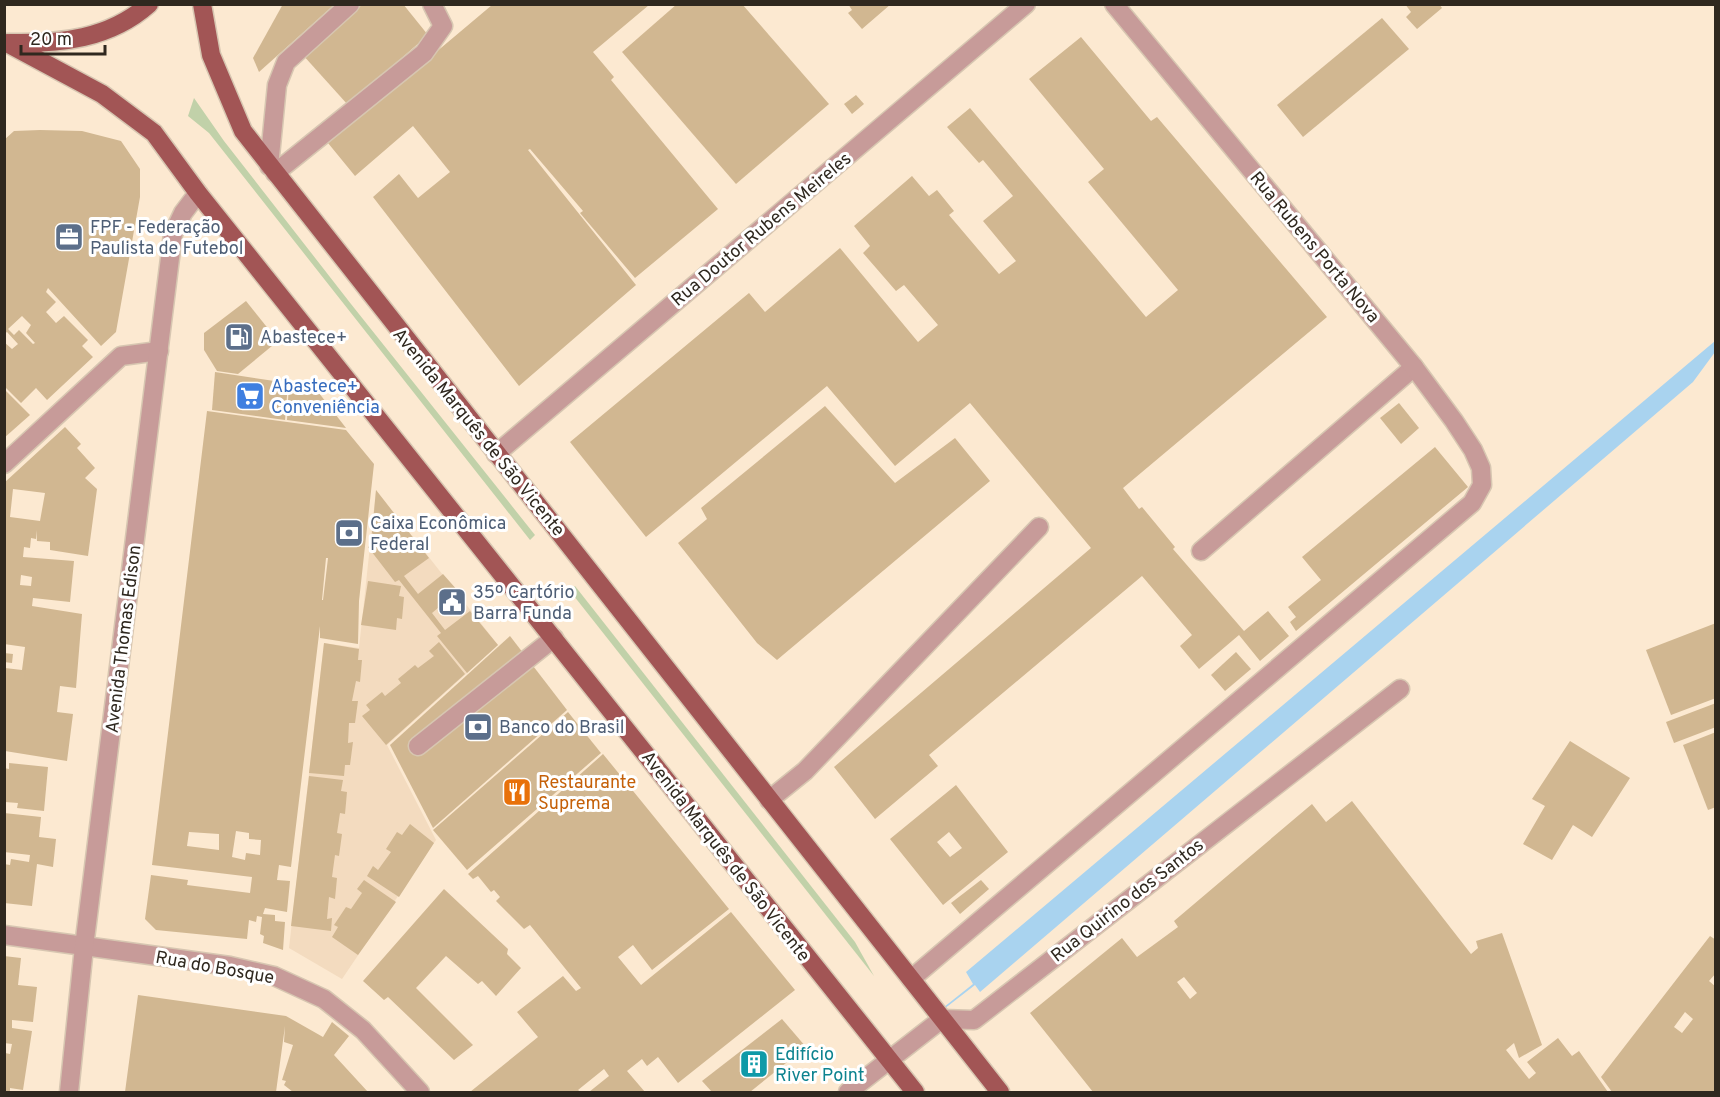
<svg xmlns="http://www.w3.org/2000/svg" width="1720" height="1097" font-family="Overpass,sans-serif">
	<rect width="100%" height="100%" fill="#fce9d1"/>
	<polygon fill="#f3dbbf" points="376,490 498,645 387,745 436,840 342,979 289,948 324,643 359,648"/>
	<g fill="#c1d1a9">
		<polygon points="194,98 224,141 351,304 535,535 530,540 209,133 188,116"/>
		<polygon points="575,586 855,942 874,976 570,591"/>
	</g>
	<polygon fill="#a9d3ef" points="1715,341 1715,352 1693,382 980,992 975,985 837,1092 973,984 966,972"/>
	<g fill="#d1b791" fill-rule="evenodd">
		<polygon points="283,4 335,4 259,72 253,58"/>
		<polygon points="363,4 403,4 428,35 348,105 302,54"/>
		<polygon points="677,4 742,4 829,104 736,184 622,52"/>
		<polygon points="848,4 891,4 862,29 848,13 852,10"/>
		<polygon points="1405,4 1439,4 1442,8 1417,29 1406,17 1411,12"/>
		<polygon points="492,5 649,5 593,52 614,77 611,80 718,209 635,278 580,213 583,211 530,149 528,150 636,285 519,386 373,197 399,174 418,198 450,172 413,126 355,176 328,143"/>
		<polygon points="1382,18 1409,49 1303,137 1277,105"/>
		<polygon points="1081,37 1151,121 1157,117 1327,317 1123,488 1139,509 1142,507 1175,547 1173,549 1244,631 1268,611 1289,636 1260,661 1239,635 1199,669 1180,646 1192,635 1142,576 929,755 938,766 875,819 834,767 1091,548 970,403 895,466 827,386 646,537 570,442 749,293 765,312 840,248 918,342 938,325 904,285 896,291 863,253 870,246 854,226 912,176 929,196 937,190 954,211 949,215 999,274 1016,261 983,221 1013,196 983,160 979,163 947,127 970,108 1146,317 1178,290 1088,182 1104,169 1029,79"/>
		<polygon points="856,95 864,104 852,114 844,104"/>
		<path d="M40 130 82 131 121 141 140 169V197L116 332 101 346 48 288 46 292 56 302 46 312 56 323 64 316 88 340 82 346 93 357 47 400 36 388 21 403 4 386V342L12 349 18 344 7 332 4 334V140L14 131ZM22 316 31 325 26 333 35 343 33 344 19 330 14 335 8 329Z"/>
		<polygon points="246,301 278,341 238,374 217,371 204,350 204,333"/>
		<polygon points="215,372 288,383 285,420 212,410"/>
		<polygon points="289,383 312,384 346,428 287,420"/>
		<polygon points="4,389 30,415 4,438"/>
		<polygon points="1399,403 1419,428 1401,444 1380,418"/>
		<polygon points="825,406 895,483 955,438 990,481 777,660 757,643 678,543 707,519 701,508"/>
		<path d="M207 411 346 430 374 464 359 601 358 644 320 638V626L291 867 279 865 277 880 290 881 287 912 265 908 263 914 275 915V921L285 922 283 950 263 943 264 936 260 934 262 917 257 916 256 922 249 920 247 939 156 930 145 919 151 875 188 880 187 885 250 893 252 877 152 865ZM326 558H328L323 600H322ZM236 831 249 833V839L261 840 260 855 246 853 245 860 232 857ZM189 832 219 834V850L187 846Z"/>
		<path d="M65 427 81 444 77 448 95 468 85 478 97 489 88 556 50 550V542L37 541 36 530V539L31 538 30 548 24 547 23 557 74 561 70 602 33 598 32 606 82 614 76 688 60 686 57 712 73 714 67 761 5 751V668L22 670 25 647 4 644V483ZM13 489 45 493 40 521 10 517ZM21 575 32 577 31 586 20 585Z"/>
		<polygon points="1435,447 1468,487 1296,631 1290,622 1296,617 1288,607 1321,580 1302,557"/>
		<polygon points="376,490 429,558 404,576 418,594 443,574 458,591 432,613 445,630 470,611 498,645 467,673 437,636 441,633 399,580 395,582 368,547 379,541 372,533"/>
		<polygon points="368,581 401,586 399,596 404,597 402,619 397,618 396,630 361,625"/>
		<polygon points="1716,623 1716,698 1671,715 1646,650"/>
		<polygon points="510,636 567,710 433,828 390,745"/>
		<polygon points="439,642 465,674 386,745 362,716 370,710 366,705 382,692 385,696 401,683 398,679 415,665 418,668 434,656 429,651"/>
		<polygon points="324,643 359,649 358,660 362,660 360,682 356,681 352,701 358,701 355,723 349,723 348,743 353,742 350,765 345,765 344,776 309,773"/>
		<polygon points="1236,652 1251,669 1225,691 1211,675"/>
		<polygon points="4,653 13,654 12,663 4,662"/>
		<polygon points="1716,703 1716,727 1674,743 1666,722"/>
		<polygon points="568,712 601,753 467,870 433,830"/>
		<polygon points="1716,732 1716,807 1708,810 1683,745"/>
		<polygon points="1570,741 1630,778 1592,837 1573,825 1552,860 1523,844 1545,806 1532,799"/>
		<polygon points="603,754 729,909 652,970 633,945 618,957 641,985 731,912 795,990 678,1083 658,1057 647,1066 642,1059 627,1071 645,1092 589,1092 609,1076 604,1069 578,1090 581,1092 470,1092 538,1037 517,1012 563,976 576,991 581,988 530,925 524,929 496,901 500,897 494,890 491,892 478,876 473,879 468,874"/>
		<polygon points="9,763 48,767 44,811 17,808 18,803 5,802 4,768 9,769"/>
		<polygon points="309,776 343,780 341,791 347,792 345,814 340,813 337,833 342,834 339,856 335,855 332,877 337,878 335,899 329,897 327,919 332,918 331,931 291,926"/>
		<path d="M956 785 1008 852 943 905 890 839ZM949 832 962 848 950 857 937 842Z"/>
		<path d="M1352 801 1471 954 1478 948 1476 941 1502 933 1542 1045 1519 1058 1514 1043 1506 1050 1529 1079 1536 1073 1527 1062 1558 1038 1572 1056 1579 1051 1608 1092H1093L1030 1013 1122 938 1137 957 1178 927 1174 921 1312 804 1326 822ZM1184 977 1197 993 1190 999 1177 982Z"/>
		<polygon points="4,813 41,817 39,837 56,839 53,867 37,864 32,906 4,903 4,864 10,865 11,859 29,862 30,855 4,852"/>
		<polygon points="410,824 434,843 399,897 367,876 373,866 378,870 391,852 386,849 397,832 402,835"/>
		<polygon points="364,880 396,902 358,955 332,937 338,927 334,925 346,907 351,909 362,893 357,889"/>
		<polygon points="981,880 989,889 960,914 951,903"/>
		<polygon points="444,889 508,949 507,954 521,968 496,996 482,981 478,984 446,956 416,988 473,1045 454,1060 388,997 384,1000 363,981"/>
		<path d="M1710 936 1716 940V973L1709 981 1716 987V1092H1612L1601 1077ZM1685 1012 1693 1019 1682 1033 1674 1027Z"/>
		<polygon points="4,956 21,958 18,985 37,987 33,1022 12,1020 12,1028 32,1031 23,1090 10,1088 10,1092 5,1092 5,1053 10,1054 12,1044 4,1043"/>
		<polygon points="138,995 286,1016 323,1037 332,1022 349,1036 334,1055 368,1092 293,1092 284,1085 286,1081 282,1080 293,1045 284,1042 285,1026 276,1092 125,1092"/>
		<polygon points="782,1019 806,1047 750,1092 712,1092 702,1081"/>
	</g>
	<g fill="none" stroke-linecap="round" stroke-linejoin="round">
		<g stroke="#d7c6b1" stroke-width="21">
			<g id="minor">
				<polyline points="269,166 277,85 286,62 350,4"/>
				<polyline points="275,173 424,53 443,26 432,4"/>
				<polyline points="496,454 1026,4"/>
				<polyline points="4,464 121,356 159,351"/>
				<polyline points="1201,551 1414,367"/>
				<polyline points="418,746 554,638"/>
				<polyline points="769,800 805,771 1039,527"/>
				<polyline points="4,935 230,966 274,976 324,999 363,1030 420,1092"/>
				<polyline points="911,979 1472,503 1482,485 1481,468 1473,450 1454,421 1414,367 1114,4"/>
				<polyline points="69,1092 84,947 173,234 183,213 198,193"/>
				<polyline points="848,1092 942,1019 974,1020 1400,689"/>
			</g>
		</g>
		<g stroke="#d7c6b1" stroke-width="21">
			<g id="major">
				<polyline points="202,4 211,55 243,131 1000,1092"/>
				<polyline points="7,43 102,94 154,133 198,193 915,1092"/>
				<path d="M10 43C60 44 110 39 149 4"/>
			</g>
		</g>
		<use href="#minor" stroke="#c79b99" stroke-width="18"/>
		<use href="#major" stroke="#a25555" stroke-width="18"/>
	</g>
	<defs>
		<g id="office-square" transform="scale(1.5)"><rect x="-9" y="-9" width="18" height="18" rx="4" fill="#5c6f8a" stroke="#fff"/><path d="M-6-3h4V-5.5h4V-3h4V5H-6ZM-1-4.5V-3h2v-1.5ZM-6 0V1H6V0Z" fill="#fff"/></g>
		<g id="fuel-square" transform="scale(1.5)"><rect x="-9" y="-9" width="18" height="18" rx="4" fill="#5c6f8a" stroke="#fff"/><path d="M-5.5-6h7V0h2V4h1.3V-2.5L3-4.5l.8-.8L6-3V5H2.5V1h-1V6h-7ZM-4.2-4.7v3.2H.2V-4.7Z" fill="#fff"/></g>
		<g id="supermarket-square" transform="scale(1.5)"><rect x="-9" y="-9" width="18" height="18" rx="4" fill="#3f7fe0" stroke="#fff"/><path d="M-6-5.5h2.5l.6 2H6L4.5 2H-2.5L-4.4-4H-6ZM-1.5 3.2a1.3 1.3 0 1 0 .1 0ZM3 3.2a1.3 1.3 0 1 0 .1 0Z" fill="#fff"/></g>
		<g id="bank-square" transform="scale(1.5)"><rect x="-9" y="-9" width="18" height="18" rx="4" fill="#5c6f8a" stroke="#fff"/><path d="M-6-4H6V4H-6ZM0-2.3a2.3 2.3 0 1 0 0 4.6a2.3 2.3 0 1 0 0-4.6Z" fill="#fff"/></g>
		<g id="civic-square" transform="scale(1.5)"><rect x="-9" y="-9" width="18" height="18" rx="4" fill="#5c6f8a" stroke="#fff"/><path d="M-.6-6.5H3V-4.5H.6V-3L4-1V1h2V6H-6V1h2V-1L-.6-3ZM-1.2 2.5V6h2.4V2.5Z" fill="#fff"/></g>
		<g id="restaurant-square" transform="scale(1.5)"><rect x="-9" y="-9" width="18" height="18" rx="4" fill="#e8710a" stroke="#fff"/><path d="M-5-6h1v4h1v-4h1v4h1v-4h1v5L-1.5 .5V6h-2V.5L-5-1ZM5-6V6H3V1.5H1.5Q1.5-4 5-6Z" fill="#fff"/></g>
		<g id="building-square" transform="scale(1.5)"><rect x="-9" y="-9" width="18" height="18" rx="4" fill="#0f9aa8" stroke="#fff"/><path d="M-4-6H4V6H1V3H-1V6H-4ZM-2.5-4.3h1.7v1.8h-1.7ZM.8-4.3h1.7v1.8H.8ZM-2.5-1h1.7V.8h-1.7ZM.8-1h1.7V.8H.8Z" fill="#fff"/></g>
	</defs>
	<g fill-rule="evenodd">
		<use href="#office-square" x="69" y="237"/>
		<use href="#fuel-square" x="239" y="337"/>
		<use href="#supermarket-square" x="250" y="396"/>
		<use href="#bank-square" x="349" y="533"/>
		<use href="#civic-square" x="452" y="602"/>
		<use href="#bank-square" x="478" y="727"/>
		<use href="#restaurant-square" x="517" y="792"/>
		<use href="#building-square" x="754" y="1064"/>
	</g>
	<g text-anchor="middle" stroke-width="6" stroke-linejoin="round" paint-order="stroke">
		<g font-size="18" fill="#4e5e75" stroke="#fff" text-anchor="start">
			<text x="90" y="233">FPF - Federação<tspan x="90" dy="21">Paulista de Futebol</tspan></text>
			<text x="260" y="343">Abastece+</text>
			<text x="370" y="529">Caixa Econômica<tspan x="370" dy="21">Federal</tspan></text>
			<text x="473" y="598">35º Cartório<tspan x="473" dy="21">Barra Funda</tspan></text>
			<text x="499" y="733">Banco do Brasil</text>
		</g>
		<g font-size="18" fill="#2f281f" stroke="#fff">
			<text transform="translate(761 229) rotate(-40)" y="6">Rua Doutor Rubens Meireles</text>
			<text transform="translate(1315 247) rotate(50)" y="6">Rua Rubens Porta Nova</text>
			<text transform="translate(479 432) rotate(51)" y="6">Avenida Marquês de São Vicente</text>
			<text transform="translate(123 639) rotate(-83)" y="6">Avenida Thomas Edison</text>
			<text transform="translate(726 856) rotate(52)" y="6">Avenida Marquês de São Vicente</text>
			<text transform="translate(1127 900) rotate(-38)" y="6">Rua Quirino dos Santos</text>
			<text transform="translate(215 967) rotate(10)" y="6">Rua do Bosque</text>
		</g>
		<g font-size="18" fill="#366cbe" stroke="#fff" text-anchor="start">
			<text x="271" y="392">Abastece+<tspan x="271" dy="21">Conveniência</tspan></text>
		</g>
		<g font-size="18" fill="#c56008" stroke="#fff" text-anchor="start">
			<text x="538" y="788">Restaurante<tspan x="538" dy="21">Suprema</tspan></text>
		</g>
		<g font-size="18" fill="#0d838f" stroke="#fff" text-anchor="start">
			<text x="775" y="1060">Edifício<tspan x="775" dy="21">River Point</tspan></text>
		</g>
	</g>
	<rect width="1720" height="1097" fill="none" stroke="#2f281f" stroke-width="12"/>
	<path d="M21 45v9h84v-9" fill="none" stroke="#2f281f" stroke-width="3"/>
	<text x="30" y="45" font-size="18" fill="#2f281f" stroke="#ffffff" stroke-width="4.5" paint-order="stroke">20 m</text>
</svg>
